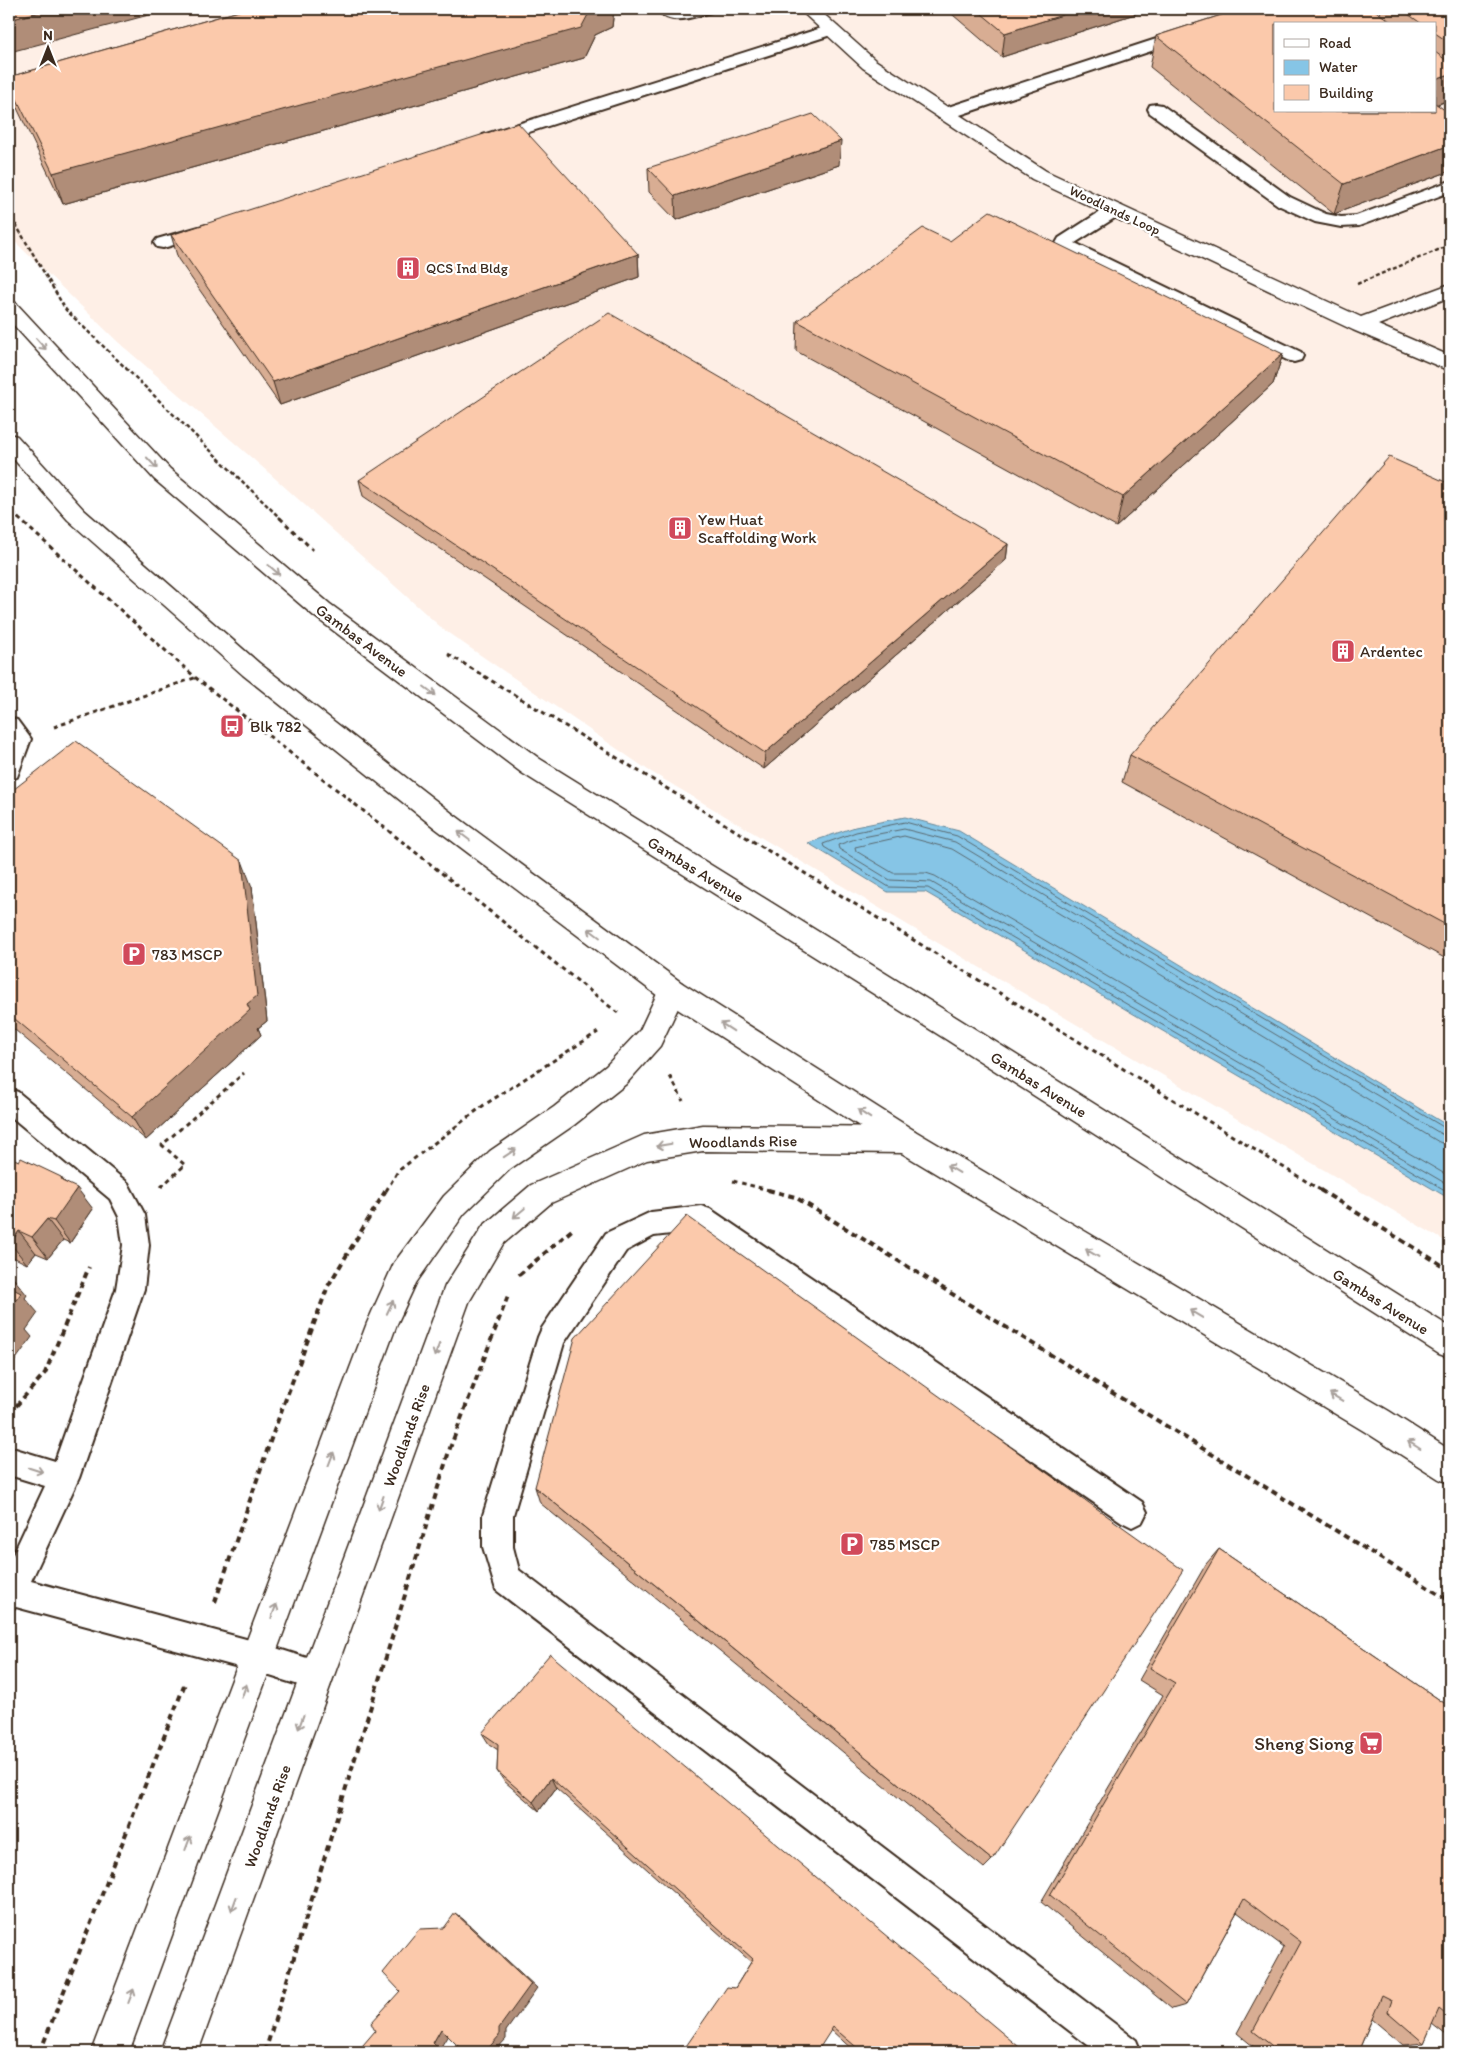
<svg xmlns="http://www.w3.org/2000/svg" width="1459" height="2061" font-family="Itim,sans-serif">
	<rect width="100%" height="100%" fill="#fff"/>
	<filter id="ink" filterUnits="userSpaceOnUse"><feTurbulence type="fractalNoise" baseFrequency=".02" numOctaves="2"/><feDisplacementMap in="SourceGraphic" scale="10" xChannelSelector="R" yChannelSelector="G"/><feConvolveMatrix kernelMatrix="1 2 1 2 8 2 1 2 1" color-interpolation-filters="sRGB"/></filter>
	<g filter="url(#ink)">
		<path fill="#feefe6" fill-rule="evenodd" d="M9 9H1450V1244L938 943 648 770 444 630 268 472 118 342 9 236ZM1275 24H1435V111H1275Z"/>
		<polygon fill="#86c5e6" stroke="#688796" points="905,817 959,831 1450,1127 1450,1199 925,892 888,892 808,843 855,827"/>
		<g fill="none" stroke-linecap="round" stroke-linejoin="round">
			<g stroke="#59686e" stroke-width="1">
				<polyline points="1450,1131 957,836 905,822 856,832 823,844 824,847 889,887 928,888 1450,1193"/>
				<polyline points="1450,1137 1443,1135 955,842 904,829 858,838 838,845 839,849 890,880 931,882 1450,1186"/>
				<polyline points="1450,1145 1439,1142 952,849 904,836 855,847 856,851 893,873 926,873 935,876 1450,1177"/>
			</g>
			<g stroke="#3b2a1e" stroke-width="4">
				<g id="lane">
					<path d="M657 9H713L711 12C693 17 670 27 657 9Z"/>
					<polygon points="831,25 837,27 839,30 837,33 495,143 483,143 480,139 483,135"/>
					<polygon points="1187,29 1193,31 1195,34 1193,37 951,118 939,118 937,114 939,110"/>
					<polygon points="1156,104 1162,105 1290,197 1326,214 1341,217 1356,216 1450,181 1450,192 1359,226 1341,227 1315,222 1278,205 1150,113 1148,109 1150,105"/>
					<polygon points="1115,205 1121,206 1124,210 1121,214 1075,243 1301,352 1303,356 1301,360 1294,362 1287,360 1058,249 1055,245 1059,238 1109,206"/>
					<polygon points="206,225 212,226 215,230 212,234 163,248 157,247 154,243 157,239"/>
					<polygon points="9,718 17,720 31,739 17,777 9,780"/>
					<polygon points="9,1089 18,1092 128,1183 145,1215 149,1245 144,1289 79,1478 31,1581 257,1642 329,1665 333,1676 329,1687 318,1691 257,1672 16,1607 9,1610 9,1563 45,1486 9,1475 9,1447 55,1461 116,1289 123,1245 119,1217 110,1199 9,1115"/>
					<polygon points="701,1206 710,1209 1142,1502 1147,1512 1142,1522 1132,1527 1122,1522 697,1231 654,1236 626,1251 564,1343 513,1515 513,1547 519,1570 1136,2040 1141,2052 1097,2052 496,1590 483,1547 483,1515 538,1337 542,1328 606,1233 651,1212"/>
				</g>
			</g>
			<g stroke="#3b2a1e" stroke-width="3">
				<g id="street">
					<polygon points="799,9 818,9 875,60 1046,171 1361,317 1450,284 1450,297 1378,325 1450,356 1450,371 1353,330 1032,179 863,68"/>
					<polygon points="672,980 682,983 686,991 660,1046 626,1084 574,1125 510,1169 464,1214 416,1283 397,1324 129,2052 91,2052 367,1323 394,1263 444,1196 490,1151 554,1107 606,1066 640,1030 662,983"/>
					<polygon points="703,1125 905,1127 915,1131 919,1140 915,1149 905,1153 703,1151 647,1160 551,1203 503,1244 469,1302 198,2052 160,2052 445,1286 483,1226 531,1185 644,1135"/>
				</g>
			</g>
			<g stroke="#3b2a1e" stroke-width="3">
				<g id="primary">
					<polygon points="9,302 16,303 170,469 330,604 540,759 967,1024 1450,1327 1450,1358 1439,1354 947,1040 522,773 314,616 154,479 9,320"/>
					<polygon points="9,434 17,436 84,510 259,663 453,814 682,983 915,1131 1389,1411 1450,1450 1450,1484 1439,1479 1367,1433 895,1149 662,999 435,828 243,675 68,520 9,454"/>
				</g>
			</g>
			<g stroke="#3b2a1e" stroke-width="2.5" stroke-dasharray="4 2.5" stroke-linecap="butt">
				<polyline points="9,213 66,310 281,519"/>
				<polyline points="1357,284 1450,245"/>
				<polyline points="9,508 19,519"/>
			</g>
			<g stroke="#3b2a1e" stroke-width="3" stroke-dasharray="4.5 4" stroke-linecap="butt">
				<polyline points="18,518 196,678 618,1013"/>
				<polyline points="280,518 313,550"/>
				<polyline points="448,654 1322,1191"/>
				<polyline points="54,727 197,677"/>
				<polyline points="670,1076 683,1101"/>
				<polyline points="733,1181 773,1191"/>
				<polyline points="161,1187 185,1165 162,1145 244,1073"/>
				<polyline points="386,1191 398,1171 484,1105 598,1032"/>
			</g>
			<g stroke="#3b2a1e" stroke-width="4" stroke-dasharray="6 4.5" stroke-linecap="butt">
				<polyline points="768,1190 795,1197 1450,1601"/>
				<polyline points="1320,1190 1450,1270"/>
				<polyline points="519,1275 573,1229"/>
				<polyline points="9,1414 45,1373 89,1267"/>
				<polyline points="215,1602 272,1436 328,1286 386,1190"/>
				<polyline points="40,2052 186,1681"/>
				<polyline points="265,2052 450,1448 509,1293"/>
			</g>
			<use href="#lane" fill="#fff" fill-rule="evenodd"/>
			<use href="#street" fill="#fff" fill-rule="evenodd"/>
			<use href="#primary" fill="#fff" fill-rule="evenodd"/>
		</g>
		<g fill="#d8ad93" stroke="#3b2a1e" fill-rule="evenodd">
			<polygon points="246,9 614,9 612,27 595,35 584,58 63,204 17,108 9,85 9,77"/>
			<polygon points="946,9 1150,9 1002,57"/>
			<path d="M1240 9H1373L1380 14 1381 9H1450V98L1449 100 1437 105 1450 114V171L1334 214 1150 67 1156 36ZM1275 24H1435V111H1275Z"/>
			<polygon points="839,165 676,220 649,192 648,168"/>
			<polygon points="171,235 638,254 639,277 280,405 178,259"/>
			<polygon points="950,241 1283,354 1273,384 1116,527 796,351 797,321"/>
			<polygon points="359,480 1008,544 1006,560 764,769 363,496"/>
			<polygon points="1450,484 1450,961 1122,782 1130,755"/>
			<polygon points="9,793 252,887 267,1021 258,1028 261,1035 146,1140 9,1025"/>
			<polygon points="9,1157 65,1182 93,1209 70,1243 63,1240 48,1258 36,1253 27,1264 9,1255"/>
			<polygon points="535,1487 992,1860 984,1868 540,1503"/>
			<polygon points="1219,1549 1450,1707 1450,2038 1432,2024 1424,2043 1403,2045 1372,2019 1358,2052 1260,2052 1237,2033 1284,1947 1237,1912 1186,2005 1172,2009 1041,1902 1163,1695 1139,1680 1206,1564"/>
			<polygon points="482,1733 1025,2052 855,2052 831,2030 735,1988 751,1962 556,1788 539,1811 504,1781 497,1771 498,1750 489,1744"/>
		</g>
		<g fill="#b08d78" stroke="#3b2a1e">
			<polygon points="50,9 171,9 10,52 9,48 9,20"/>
			<polygon points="591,9 614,9 612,27 595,35 584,58 63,204 53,173"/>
			<polygon points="1081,9 1150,9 1002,57 1005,33"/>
			<polygon points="1450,74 1450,98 1449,100 1435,105 1435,79"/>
			<polygon points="841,141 839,165 676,220 675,196"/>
			<polygon points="1450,145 1450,171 1334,214 1344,184"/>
			<polygon points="638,254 639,277 280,405 273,382"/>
			<polygon points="1283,354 1273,384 1116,527 1123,497"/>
			<polygon points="1008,544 1006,560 764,769 765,753"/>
			<polygon points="242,861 252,887 267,1021 258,1028 261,1035 146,1140 132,1117 247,1004"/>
			<polygon points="61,1177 73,1194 77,1188 93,1209 70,1243 54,1221 62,1181"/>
			<polygon points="47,1219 63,1240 48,1258 32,1237"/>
			<polygon points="19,1231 36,1253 27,1264 10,1243"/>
			<polygon points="10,1274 27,1295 25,1298 38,1313 26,1330 32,1337 9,1369 9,1276"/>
			<polygon points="551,1778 556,1788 539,1811 533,1802"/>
			<polygon points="455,1913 463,1919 537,1988 506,2031 506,2039 494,2052 485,2052"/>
			<polygon points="441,2029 450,2032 442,2045 449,2052 442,2052 433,2043"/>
		</g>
		<g fill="#fbc9ab" stroke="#3b2a1e">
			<polygon points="9,9 50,9 9,20"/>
			<polygon points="246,9 591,9 581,28 53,173 9,83 9,77"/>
			<polygon points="976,9 1081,9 1005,33"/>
			<polygon points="1240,9 1373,9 1394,24 1275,24 1275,111 1435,111 1435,103 1450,114 1450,145 1344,184 1156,36"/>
			<polygon points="1401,9 1450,9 1450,43 1435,33 1435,24 1422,24"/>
			<polygon points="1435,52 1450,63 1450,74 1435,79"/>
			<polygon points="813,114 841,141 675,196 648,168"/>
			<polygon points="518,123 638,254 273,382 171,235"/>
			<polygon points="990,211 1283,354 1123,497 797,321 923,228 950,241"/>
			<polygon points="609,313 1008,544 765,753 359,480"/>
			<polygon points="1389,457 1450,484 1450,927 1130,755"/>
			<polygon points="76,741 242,861 257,996 247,1004 250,1010 132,1117 9,1014 9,793"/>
			<polygon points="9,1157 19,1161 21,1158 61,1177 62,1181 77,1188 54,1221 47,1219 32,1237 19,1231 10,1243 9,1243"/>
			<polygon points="687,1216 1183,1570 992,1860 535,1487 575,1338"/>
			<polygon points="9,1287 21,1293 9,1310"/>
			<polygon points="9,1315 14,1317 9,1324"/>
			<polygon points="1219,1549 1450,1707 1450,2018 1439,2009 1424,2043 1388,2012 1392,2000 1382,1995 1358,2052 1280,2052 1253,2031 1301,1942 1244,1899 1186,2005 1050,1895 1175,1683 1150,1668"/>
			<polygon points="550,1654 1025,2052 862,2052 833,2027 817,2052 682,2052 727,1987 735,1988 753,1959 551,1778 533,1802 497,1771 498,1744 482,1733"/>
			<polygon points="455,1913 531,1984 499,2028 499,2036 485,2052 464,2052 441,2029 433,2043 442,2052 357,2052 375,2031 371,2023 400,1991 383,1973 419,1929 444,1928"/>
		</g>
		<defs><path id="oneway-shaft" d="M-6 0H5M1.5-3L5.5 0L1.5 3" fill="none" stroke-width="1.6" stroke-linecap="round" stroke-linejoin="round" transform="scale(1.25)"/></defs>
		<g stroke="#a79f9a">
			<use href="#oneway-shaft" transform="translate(41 344) rotate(48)"/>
			<use href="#oneway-shaft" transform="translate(152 463) rotate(47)"/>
			<use href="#oneway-shaft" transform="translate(274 570) rotate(41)"/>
			<use href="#oneway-shaft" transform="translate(430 691) rotate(37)"/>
			<use href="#oneway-shaft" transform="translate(464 836) rotate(-143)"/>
			<use href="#oneway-shaft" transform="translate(594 933) rotate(-143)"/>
			<use href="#oneway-shaft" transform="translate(727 1027) rotate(-147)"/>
			<use href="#oneway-shaft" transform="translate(864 1114) rotate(-147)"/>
			<use href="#oneway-shaft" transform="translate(664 1145) rotate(171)"/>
			<use href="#oneway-shaft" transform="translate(510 1153) rotate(-34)"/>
			<use href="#oneway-shaft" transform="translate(953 1169) rotate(-149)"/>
			<use href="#oneway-shaft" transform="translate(519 1213) rotate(140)"/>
			<use href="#oneway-shaft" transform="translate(1092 1253) rotate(-149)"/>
			<use href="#oneway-shaft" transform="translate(390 1307) rotate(-65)"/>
			<use href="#oneway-shaft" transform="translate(1196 1314) rotate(-149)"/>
			<use href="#oneway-shaft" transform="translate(437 1350) rotate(110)"/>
			<use href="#oneway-shaft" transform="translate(1336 1397) rotate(-149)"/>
			<use href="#oneway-shaft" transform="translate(1414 1445) rotate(-148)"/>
			<use href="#oneway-shaft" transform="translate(331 1459) rotate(-69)"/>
			<use href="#oneway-shaft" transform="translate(36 1470) rotate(18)"/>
			<use href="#oneway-shaft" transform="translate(381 1503) rotate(110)"/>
			<use href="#oneway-shaft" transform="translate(274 1611) rotate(-69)"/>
			<use href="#oneway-shaft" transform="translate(244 1691) rotate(-70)"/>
			<use href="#oneway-shaft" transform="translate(301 1722) rotate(110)"/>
			<use href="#oneway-shaft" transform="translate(188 1843) rotate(-69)"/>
			<use href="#oneway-shaft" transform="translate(234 1904) rotate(110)"/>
			<use href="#oneway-shaft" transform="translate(131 1996) rotate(-69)"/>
		</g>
	</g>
	<defs>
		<g id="building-square" transform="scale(1.25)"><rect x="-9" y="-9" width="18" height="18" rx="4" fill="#d1495b" stroke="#fff"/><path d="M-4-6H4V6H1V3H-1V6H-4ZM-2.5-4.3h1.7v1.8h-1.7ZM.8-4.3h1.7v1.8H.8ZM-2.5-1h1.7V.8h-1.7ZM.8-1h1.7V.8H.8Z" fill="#fff"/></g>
		<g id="bus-square" transform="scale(1.25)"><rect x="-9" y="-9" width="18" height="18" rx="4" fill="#d1495b" stroke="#fff"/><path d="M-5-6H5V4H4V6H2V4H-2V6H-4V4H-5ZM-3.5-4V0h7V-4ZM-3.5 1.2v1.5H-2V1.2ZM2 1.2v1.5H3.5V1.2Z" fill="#fff"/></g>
		<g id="parking-square" transform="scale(1.25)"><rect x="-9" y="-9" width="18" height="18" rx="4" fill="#d1495b" stroke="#fff"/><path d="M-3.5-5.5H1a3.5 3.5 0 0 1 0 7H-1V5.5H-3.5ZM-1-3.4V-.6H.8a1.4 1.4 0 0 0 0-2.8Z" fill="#fff"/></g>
		<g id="supermarket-square" transform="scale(1.25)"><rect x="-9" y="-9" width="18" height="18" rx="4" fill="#d1495b" stroke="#fff"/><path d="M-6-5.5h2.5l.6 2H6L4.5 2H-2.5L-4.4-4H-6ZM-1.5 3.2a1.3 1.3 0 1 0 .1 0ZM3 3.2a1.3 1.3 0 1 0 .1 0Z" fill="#fff"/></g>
	</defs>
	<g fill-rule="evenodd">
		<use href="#building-square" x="408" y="268"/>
		<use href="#building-square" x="680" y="528"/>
		<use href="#building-square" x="1343" y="651"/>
		<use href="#bus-square" x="232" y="726"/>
		<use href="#parking-square" x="134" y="954"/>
		<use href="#parking-square" x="852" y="1544"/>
		<use href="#supermarket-square" x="1371" y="1743"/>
	</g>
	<g text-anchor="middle" stroke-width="4.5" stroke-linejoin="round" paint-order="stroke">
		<g font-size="14" fill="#3b2a1e" stroke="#fff">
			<text transform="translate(1115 210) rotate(25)" y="5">Woodlands Loop</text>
		</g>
		<g font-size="14" fill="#3b2a1e" stroke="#fff" text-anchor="start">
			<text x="426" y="273">QCS Ind Bldg</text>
		</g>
		<g font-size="16" fill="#3b2a1e" stroke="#fff" text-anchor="start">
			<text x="698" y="525">Yew Huat<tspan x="698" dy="18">Scaffolding Work</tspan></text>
			<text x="1360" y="657">Ardentec</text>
			<text x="250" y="732">Blk 782</text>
			<text x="152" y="960">783 MSCP</text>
			<text x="870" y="1550">785 MSCP</text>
		</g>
		<g font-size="16" fill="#3b2a1e" stroke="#fff">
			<text transform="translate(362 640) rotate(37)" y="6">Gambas Avenue</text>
			<text transform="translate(696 869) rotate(32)" y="6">Gambas Avenue</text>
			<text transform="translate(1039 1084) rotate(32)" y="6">Gambas Avenue</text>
			<text transform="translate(743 1141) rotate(-1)" y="6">Woodlands Rise</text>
			<text transform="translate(1381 1301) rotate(32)" y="6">Gambas Avenue</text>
			<text transform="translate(406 1435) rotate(-70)" y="6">Woodlands Rise</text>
			<text transform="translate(267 1816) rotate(-70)" y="6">Woodlands Rise</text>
		</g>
		<g font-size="19" fill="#3b2a1e" stroke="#fff" text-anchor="end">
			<text x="1354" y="1750">Sheng Siong</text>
		</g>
	</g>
	<rect width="1459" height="2061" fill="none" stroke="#fff" stroke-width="30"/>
	<rect x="15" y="15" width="1429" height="2031" fill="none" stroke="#3b2a1e" stroke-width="2" filter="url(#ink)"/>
	<rect x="1274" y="22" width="162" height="90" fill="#ffffff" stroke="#b1aaa5"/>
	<rect x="1284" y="39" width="25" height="8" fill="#ffffff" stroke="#b1aaa5"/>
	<text x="1319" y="48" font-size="15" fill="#3b2a1e">Road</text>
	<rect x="1284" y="60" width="25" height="15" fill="#86c5e6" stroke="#b1aaa5"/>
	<text x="1319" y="72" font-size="15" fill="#3b2a1e">Water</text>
	<rect x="1284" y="85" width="25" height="15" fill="#fbc9ab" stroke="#b1aaa5"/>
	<text x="1319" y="98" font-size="15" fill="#3b2a1e">Building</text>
	<g transform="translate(48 48)" stroke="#ffffff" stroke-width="4" paint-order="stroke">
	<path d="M0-4L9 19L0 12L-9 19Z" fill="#3b2a1e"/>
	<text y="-8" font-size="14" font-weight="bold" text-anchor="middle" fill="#3b2a1e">N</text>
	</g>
</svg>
